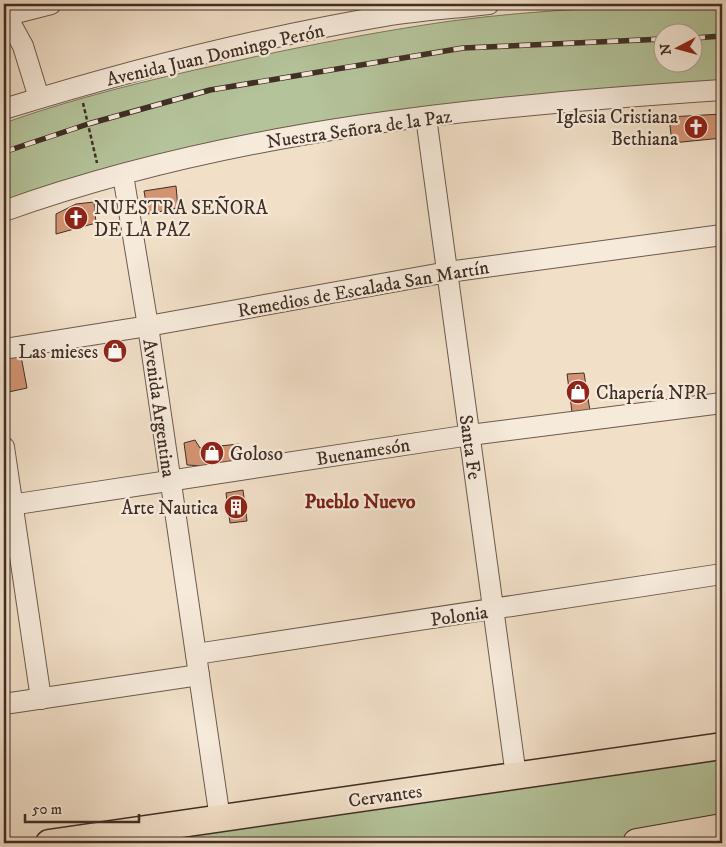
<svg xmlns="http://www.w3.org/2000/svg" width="726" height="847" viewBox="0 0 726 847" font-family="'IM FELL DW Pica',serif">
<rect width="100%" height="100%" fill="#f1dfc8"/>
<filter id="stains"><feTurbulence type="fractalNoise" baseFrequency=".004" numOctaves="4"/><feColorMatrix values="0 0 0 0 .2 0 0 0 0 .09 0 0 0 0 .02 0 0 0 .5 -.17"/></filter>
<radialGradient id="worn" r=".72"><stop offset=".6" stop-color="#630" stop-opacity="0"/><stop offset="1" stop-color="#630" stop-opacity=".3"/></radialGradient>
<g fill="#b4c39a" stroke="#7a7860" fill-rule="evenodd">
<path d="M722 5V82L489 100 4 202V123C75 98 148 80 222 64 298 47 374 32 451 21 541 9 632 6 722 5ZM664 32H694V62H664Z"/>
<path d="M722 746V843H49Z"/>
</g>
<g fill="#d39473" stroke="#3f2e26">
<path d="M722 114V138L672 143 669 117Z"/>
<path d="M176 186 178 208 148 214 144 191Z"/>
<path d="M94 202 96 223 56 234V214L76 204Z"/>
<path d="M108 341H116L120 346 122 356 110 357Z"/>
<path d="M21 356 27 388 4 393V359Z"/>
<path d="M584 373 590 411 572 412 567 374Z"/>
<path d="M195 440 200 448 239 444 241 459 204 466 187 465 184 443Z"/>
<path d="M243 490 247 521 230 523 226 493Z"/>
</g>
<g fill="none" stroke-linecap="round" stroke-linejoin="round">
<g stroke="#6c5a4e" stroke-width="22">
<g id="minor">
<path d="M6 15 23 46 39 98"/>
<path d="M4 16 51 4"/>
<path d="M4 109C130 70 260 37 391 15 423 10 456 8 489 4"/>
<path d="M426 117 516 776"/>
<path d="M123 175 148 326 220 819"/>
<path d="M4 211C233 129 481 106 722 90"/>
<path d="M4 349 148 326 448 272 722 235"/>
<path d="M4 447 41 699"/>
<path d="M4 506 470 435 722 403"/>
<path d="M196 654 722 574"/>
<path d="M4 704 199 675"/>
</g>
</g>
<g stroke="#3f2e26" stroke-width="29">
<path id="major" d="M49 843 722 746"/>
</g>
<g stroke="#3f2e26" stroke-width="30">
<path id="highway" d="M637 843 722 828"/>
</g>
<path stroke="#3f2e26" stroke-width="2.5" stroke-dasharray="4 2.5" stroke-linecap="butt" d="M83 103 97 163"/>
<use href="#minor" stroke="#f6eadb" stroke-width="20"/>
<use href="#major" stroke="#f1dfc8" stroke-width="26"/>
<use href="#highway" stroke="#f1dfc8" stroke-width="28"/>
<g stroke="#3f2e26" stroke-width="5.5">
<g id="rail">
<path d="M694 38 722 36"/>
<path d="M4 152 88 124 210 90 463 48 664 39"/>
</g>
</g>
<use href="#rail" stroke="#f6eadb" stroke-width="4" stroke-dasharray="11" stroke-linecap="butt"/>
</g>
<defs>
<g id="church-disc" transform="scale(1.25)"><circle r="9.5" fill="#8f2418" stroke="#f6eadb"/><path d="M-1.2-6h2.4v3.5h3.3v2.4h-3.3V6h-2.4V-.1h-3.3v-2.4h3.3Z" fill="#fff"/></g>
<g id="shop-disc" transform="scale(1.25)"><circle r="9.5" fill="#8f2418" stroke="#f6eadb"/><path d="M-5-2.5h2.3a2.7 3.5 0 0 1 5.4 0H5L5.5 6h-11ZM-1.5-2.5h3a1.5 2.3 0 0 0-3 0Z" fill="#fff"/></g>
<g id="building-disc" transform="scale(1.25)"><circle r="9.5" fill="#8f2418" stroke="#f6eadb"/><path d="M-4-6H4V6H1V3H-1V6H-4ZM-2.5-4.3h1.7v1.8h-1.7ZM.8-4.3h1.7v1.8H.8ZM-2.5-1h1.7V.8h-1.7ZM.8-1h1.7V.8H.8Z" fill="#fff"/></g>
</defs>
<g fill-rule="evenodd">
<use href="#church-disc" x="696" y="127"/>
<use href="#church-disc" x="76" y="218"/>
<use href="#shop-disc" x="115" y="351"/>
<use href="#shop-disc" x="578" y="392"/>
<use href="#shop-disc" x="212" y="453"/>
<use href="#building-disc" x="236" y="507"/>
</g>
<g text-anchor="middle" stroke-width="4.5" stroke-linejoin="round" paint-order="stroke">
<g font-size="19" fill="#3f2e26" stroke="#f6eadb">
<text transform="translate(215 54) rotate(-13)" y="7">Avenida Juan Domingo Perón</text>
<text transform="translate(359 128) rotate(-8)" y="7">Nuestra Señora de la Paz</text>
<text transform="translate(363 288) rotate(-10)" y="7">Remedios de Escalada San Martín</text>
<text transform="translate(160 408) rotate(82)" y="7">Avenida Argentina</text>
<text transform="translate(471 447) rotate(82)" y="7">Santa Fe</text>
<text transform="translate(363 451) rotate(-9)" y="7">Buenamesón</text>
<text transform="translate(459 615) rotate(-8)" y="7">Polonia</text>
<text transform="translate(385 795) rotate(-8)" y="7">Cervantes</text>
</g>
<g font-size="19" fill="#3f2e26" stroke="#f6eadb" text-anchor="end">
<text x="678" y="123">Iglesia Cristiana<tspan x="678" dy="22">Bethiana</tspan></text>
<text x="94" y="214" text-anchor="start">NUESTRA SEÑORA<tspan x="94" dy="22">DE LA PAZ</tspan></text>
<text x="98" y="358">Las mieses</text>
<text x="596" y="399" text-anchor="start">Chapería NPR</text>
<text x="230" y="460" text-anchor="start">Goloso</text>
<text x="218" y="514">Arte Nautica</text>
</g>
<g font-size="20" font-weight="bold" fill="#7a1f14" stroke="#f6eadb">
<text x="360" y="508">Pueblo Nuevo</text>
</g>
</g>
<rect width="726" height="847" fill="none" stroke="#f1dfc8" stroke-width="20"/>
<rect x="5" y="5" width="716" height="837" fill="none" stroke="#3f2e26" stroke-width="2.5"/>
<rect x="10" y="10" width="706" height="827" fill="none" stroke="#3f2e26"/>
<g transform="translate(678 48) rotate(264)"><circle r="24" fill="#f6eadb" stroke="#ad9f93"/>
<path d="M0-4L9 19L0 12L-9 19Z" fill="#8f2418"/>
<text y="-8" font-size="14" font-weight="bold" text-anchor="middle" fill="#3f2e26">N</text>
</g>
<path d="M25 814v8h114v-8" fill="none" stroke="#3f2e26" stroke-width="2.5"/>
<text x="32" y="814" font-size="15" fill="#3f2e26" stroke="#f6eadb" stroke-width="4" paint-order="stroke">50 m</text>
<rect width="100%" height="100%" filter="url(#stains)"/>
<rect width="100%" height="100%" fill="url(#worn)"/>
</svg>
